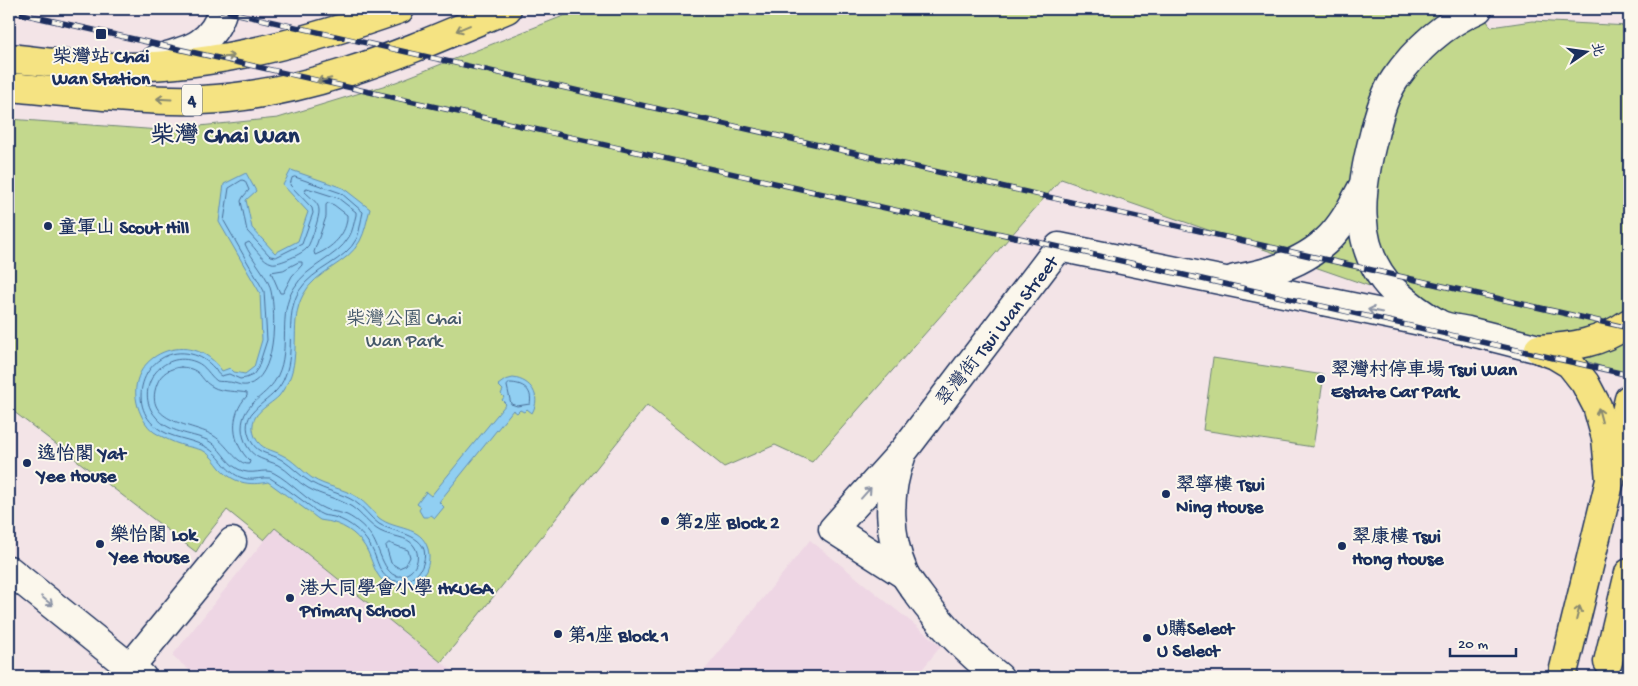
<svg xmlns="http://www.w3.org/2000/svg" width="1638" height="686" viewBox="0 0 1638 686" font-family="'Gochi Hand','LXGW WenKai TC',sans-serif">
<rect width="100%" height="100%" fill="#f3e4e7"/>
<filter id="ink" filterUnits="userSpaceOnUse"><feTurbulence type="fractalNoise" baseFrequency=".02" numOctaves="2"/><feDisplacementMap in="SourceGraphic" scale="10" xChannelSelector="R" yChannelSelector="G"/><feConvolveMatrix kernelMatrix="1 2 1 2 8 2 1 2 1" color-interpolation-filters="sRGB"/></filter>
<g filter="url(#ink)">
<g fill="#eed6e4">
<path d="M274 528 460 677H198L172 656Z"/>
<path d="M810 540 941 646 916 677H699Z"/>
</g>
<g fill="#c3d88d" stroke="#6f8476">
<path d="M581 9H1479L1491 27 1532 21 1629 26V376L1061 179 812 462 775 445 724 467 647 405 441 662 275 528 264 540 227 510 204 539 196 552 9 408V119L160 130 278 118 396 82Z"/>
<path d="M1213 358 1324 375 1313 447 1203 430Z"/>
</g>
<g fill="#91cff2" stroke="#628fb7">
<path d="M291 170 343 188 370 209C367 219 365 232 360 241 347 265 316 270 303 295 289 321 301 353 289 380 286 385 283 391 279 396 267 408 246 414 255 437 261 450 271 449 282 455 293 460 302 471 312 478 326 487 343 488 357 497 366 503 372 511 379 518 396 531 421 525 428 549 430 557 429 563 426 571 421 580 412 585 402 586 378 588 375 568 368 552 361 537 347 526 331 522 328 521 324 521 320 520 315 517 310 512 305 509 293 500 280 491 268 482 249 486 233 483 220 468 215 462 211 455 204 451 197 448 189 447 182 445 172 442 162 437 154 432 146 426 141 416 138 407 122 354 193 326 222 371L230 368 234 372 245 374 254 367 262 340 260 293 219 222 224 184 246 173 256 191 246 200 252 228 275 253 298 241 308 212 283 185Z"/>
<path d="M513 378C531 380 542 396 532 413L527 409 524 412 520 410 517 413 513 410 439 502 444 507 435 518 431 515 428 517H423L419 510 421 507 417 504 426 492 431 496 506 404 502 400 504 397 501 394 503 390 498 385 505 380Z"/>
</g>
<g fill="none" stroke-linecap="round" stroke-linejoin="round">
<g stroke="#4a6f99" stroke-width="1">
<path d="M295 177 341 193 363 212C361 220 360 230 357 238 345 262 313 268 299 291 284 317 296 349 285 376 283 382 279 388 275 392 261 407 238 414 251 441 258 455 271 453 282 460 293 467 301 477 312 483 326 491 341 493 354 501 364 507 370 518 379 524 396 534 433 534 423 564 420 574 411 581 400 581 381 582 379 564 373 551 365 534 351 522 334 517 330 516 326 516 323 515 317 513 312 507 307 504 295 495 283 486 270 478 262 477 255 480 247 479 225 475 223 456 206 447 190 438 171 439 156 427 123 400 149 344 191 354 200 356 208 361 214 368 217 371 217 374 221 376L229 374 240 379 246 378 253 375 258 368 267 340 264 291 224 221 229 188 242 180 245 181 249 190 243 197 241 201 247 231 270 256 276 257 302 244 313 213 312 208 290 185 292 178Z"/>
<path d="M307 188 338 198 356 212V215C354 222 353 231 349 237 336 259 307 265 294 288 277 315 291 348 278 375 269 397 242 401 242 428 242 434 244 440 247 446 255 460 265 459 278 465 289 471 297 482 308 488 322 496 338 498 352 507 362 514 369 525 380 531 391 537 408 536 414 546 420 554 418 566 410 572 386 589 381 550 372 537 366 528 357 520 347 515 340 512 332 512 325 509 308 502 291 482 274 473 264 467 252 477 238 469 225 462 221 447 207 440 190 433 169 433 156 417 132 390 162 348 196 362 206 366 209 375 217 381 221 382 224 381 228 382 235 382 239 386 247 385 277 378 276 314 271 291 268 275 251 259 245 244L249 242C255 248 263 261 272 263 278 265 304 253 307 248 311 242 320 216 319 210 319 203 310 197 305 192Z"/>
<path d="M329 203 334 205 347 215C348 234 331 249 315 255L314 252 326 217V205Z"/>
<path d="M299 262H302V265L292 276 283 293H280L271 272 283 270Z"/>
<path d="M181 367C204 369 198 379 213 387 221 392 238 391 247 393V396C229 415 231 443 250 461L249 464C237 465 226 443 214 436 194 423 142 424 157 384 161 373 170 368 181 367Z"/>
<path d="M510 383C523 383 533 390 530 404L517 406 511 404 507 386Z"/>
<path d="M389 543 408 550 410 557 406 565 399 568 391 563 386 546Z"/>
</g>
<g stroke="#1b2f5e" stroke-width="31">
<g id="minor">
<path d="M1478 9C1445 23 1416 49 1395 79 1384 95 1378 117 1374 135 1360 187 1351 248 1393 290 1406 302 1423 315 1439 324 1447 328 1459 329 1468 331 1492 337 1515 343 1539 349"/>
<path d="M156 59C189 50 213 45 223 9"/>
<path d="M1235 279C1266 274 1301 264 1325 242 1341 228 1352 207 1362 188"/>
<path d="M901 457C887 494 888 536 904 573 908 581 914 588 919 595 942 627 969 653 999 677"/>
<path d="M9 570 142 677"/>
<path d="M905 575 833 529 905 449 1059 247 1440 325"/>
<path d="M122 677 232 542"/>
</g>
</g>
<g stroke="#1b2f5e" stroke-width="31">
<path id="major" d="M1539 349 1555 355 1570 364 1585 383 1597 406 1606 438 1610 480 1562 677"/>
</g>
<g stroke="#1b2f5e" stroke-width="31">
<g id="highway">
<path d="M9 58C48 62 87 68 126 67 220 66 312 40 400 9"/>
<path d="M9 87C72 92 137 102 201 100 312 95 407 51 507 9"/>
<path d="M1539 349C1572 347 1601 343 1629 323"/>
<path d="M1610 480 1629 399"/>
<path d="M1608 662 1629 573"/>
</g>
</g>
<use href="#minor" stroke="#fbf7ec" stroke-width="28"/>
<use href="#major" stroke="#f5e382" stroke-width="28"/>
<use href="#highway" stroke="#f5e382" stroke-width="28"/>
<g stroke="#1b2f5e" stroke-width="5.5">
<g id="rail">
<path d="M216 9 1629 328"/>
<path d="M9 11 1629 375"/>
</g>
</g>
<use href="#rail" stroke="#fbf7ec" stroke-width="4" stroke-dasharray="11" stroke-linecap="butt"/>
</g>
<defs><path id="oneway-shaft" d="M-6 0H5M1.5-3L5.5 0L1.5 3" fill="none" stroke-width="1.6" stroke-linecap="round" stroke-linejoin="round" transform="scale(1.25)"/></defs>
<g stroke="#888970">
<use href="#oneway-shaft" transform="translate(463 28) rotate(157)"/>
<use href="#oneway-shaft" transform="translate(227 57) rotate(-10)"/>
<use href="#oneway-shaft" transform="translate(324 80) rotate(166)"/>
<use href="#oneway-shaft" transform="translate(164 99) rotate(-177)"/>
<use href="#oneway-shaft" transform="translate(1600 415) rotate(-105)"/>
<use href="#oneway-shaft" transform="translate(1578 613) rotate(-76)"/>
</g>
<g stroke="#8b93a5">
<use href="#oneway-shaft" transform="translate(1375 311) rotate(-169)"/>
<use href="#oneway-shaft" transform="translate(866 493) rotate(-48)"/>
<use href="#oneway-shaft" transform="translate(47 601) rotate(39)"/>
</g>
</g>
<g fill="#1b2f5e" stroke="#fbf7ec" stroke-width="2">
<rect x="95" y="28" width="12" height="12" rx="2.5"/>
<circle cx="48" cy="226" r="5"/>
<circle cx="1321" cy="379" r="5"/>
<circle cx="27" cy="463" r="5"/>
<circle cx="1166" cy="494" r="5"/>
<circle cx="665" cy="521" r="5"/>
<circle cx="100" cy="544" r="5"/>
<circle cx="1342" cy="546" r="5"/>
<circle cx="290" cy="598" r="5"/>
<circle cx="558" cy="634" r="5"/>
<circle cx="1147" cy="638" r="5"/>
</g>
<g text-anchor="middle" stroke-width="4" stroke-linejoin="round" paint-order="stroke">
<rect fill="#fbf7ec" stroke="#5e6b89" stroke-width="1" x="182" y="84.5" width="20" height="31" rx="4"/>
<g font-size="18" font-weight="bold" fill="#1b2f5e">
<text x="192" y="106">4</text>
</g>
<g font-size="19" font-weight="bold" fill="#1b2f5e" stroke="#fbf7ec" text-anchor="start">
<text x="101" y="62" text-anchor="middle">柴灣站 Chai<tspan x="101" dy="22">Wan Station</tspan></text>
<text x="58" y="233">童軍山 Scout Hill</text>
<text x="1331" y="375">翠灣村停車場 Tsui Wan<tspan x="1331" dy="22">Estate Car Park</tspan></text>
<text x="37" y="459">逸怡閣 Yat<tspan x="37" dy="22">Yee House</tspan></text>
<text x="1176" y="490">翠寧樓 Tsui<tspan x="1176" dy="22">Ning House</tspan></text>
<text x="675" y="528">第2座 Block 2</text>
<text x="110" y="540">樂怡閣 Lok<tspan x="110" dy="22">Yee House</tspan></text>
<text x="1352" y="542">翠康樓 Tsui<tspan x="1352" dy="22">Hong House</tspan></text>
<text x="300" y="594">港大同學會小學 HKUGA<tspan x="300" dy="22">Primary School</tspan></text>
<text x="1157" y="634">U購Select<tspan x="1157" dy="22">U Select</tspan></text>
<text x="568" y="641">第1座 Block 1</text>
</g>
<g font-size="19" fill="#45596a" stroke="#fbf7ec">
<text x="404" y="324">柴灣公園 Chai<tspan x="404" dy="22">Wan Park</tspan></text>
</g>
<g font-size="19" fill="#1b2f5e" stroke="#fbf7ec">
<text transform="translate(996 330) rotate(-52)" y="7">翠灣街 Tsui Wan Street</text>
</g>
<g font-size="24" font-weight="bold" fill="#1b2f5e" stroke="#fbf7ec">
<text x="225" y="142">柴灣 Chai Wan</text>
</g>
</g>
<rect width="1638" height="686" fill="none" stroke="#fbf7ec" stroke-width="30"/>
<rect x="15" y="15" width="1608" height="656" fill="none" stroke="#1b2f5e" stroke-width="2" filter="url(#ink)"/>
<g transform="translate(1586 52) rotate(77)" stroke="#fbf7ec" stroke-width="4" paint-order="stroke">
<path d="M0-4L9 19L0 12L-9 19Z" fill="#1b2f5e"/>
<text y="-8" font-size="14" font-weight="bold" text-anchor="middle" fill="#1b2f5e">北</text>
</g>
<path d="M1450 648v8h66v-8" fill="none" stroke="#1b2f5e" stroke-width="2.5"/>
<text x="1458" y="648" font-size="15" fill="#1b2f5e" stroke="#fbf7ec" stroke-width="4" paint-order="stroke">20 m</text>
</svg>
